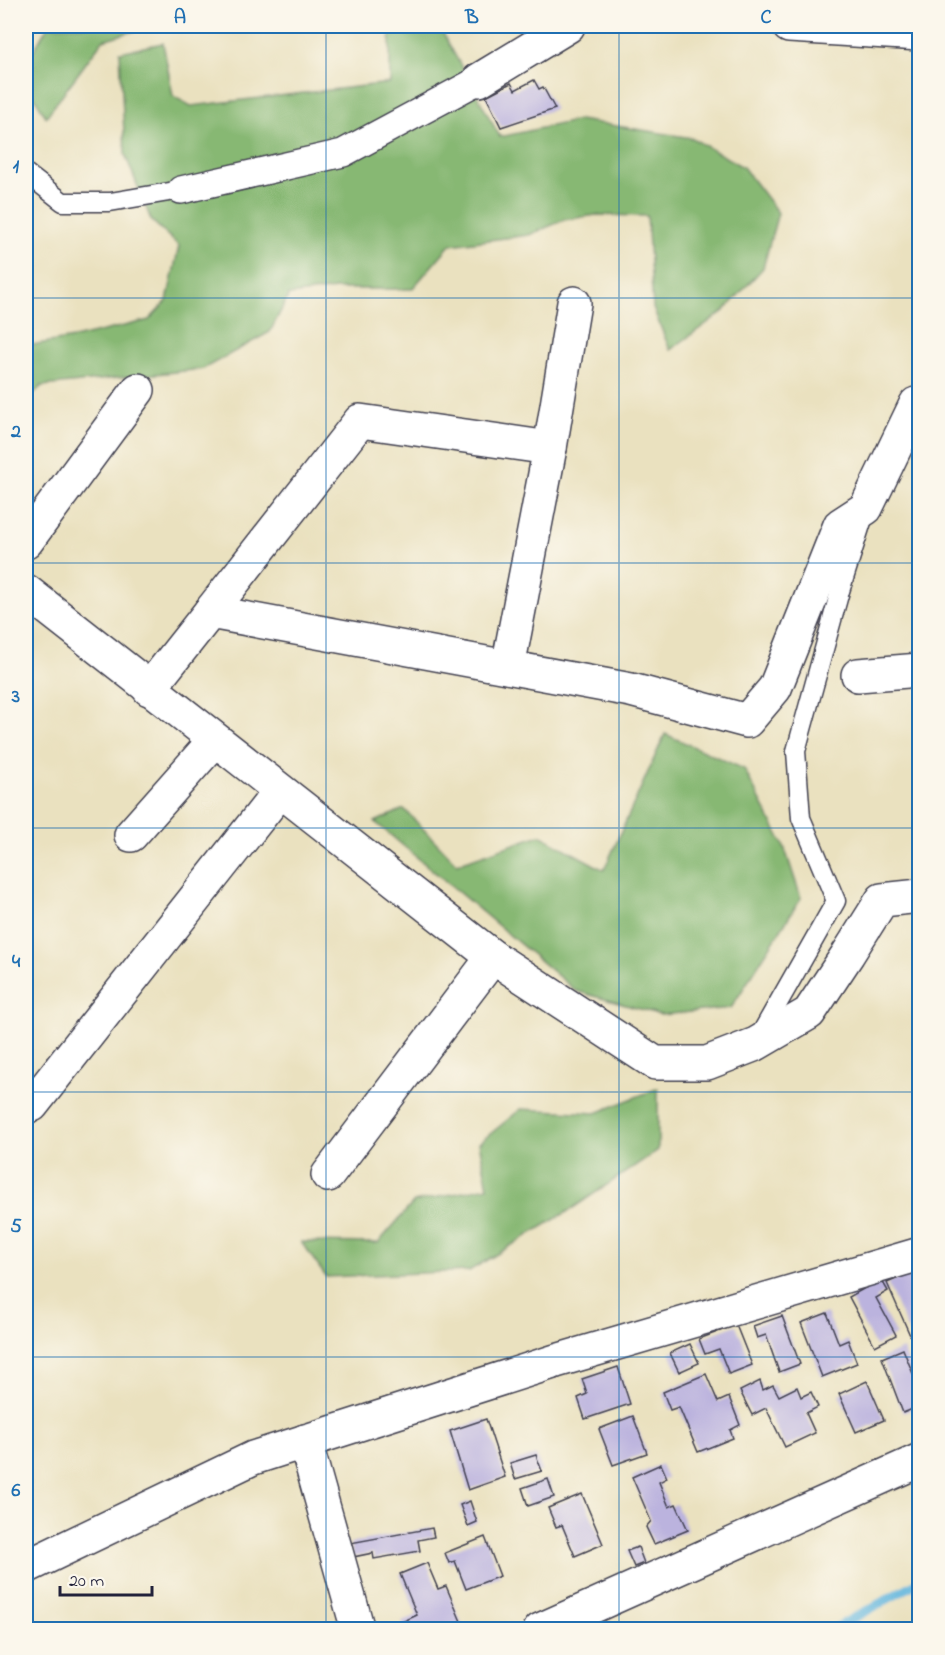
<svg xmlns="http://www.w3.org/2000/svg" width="945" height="1655" viewBox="0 0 945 1655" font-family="'Indie Flower',sans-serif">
<rect width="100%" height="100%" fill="#fbf7ec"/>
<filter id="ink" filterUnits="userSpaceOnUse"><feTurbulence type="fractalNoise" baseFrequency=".0167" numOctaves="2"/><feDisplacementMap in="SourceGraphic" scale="12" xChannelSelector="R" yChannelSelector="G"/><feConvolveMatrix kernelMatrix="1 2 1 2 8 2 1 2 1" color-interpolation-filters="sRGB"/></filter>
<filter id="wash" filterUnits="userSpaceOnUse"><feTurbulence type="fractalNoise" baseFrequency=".008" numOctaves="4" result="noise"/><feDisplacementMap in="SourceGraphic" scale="24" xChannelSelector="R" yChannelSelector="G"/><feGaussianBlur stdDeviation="1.35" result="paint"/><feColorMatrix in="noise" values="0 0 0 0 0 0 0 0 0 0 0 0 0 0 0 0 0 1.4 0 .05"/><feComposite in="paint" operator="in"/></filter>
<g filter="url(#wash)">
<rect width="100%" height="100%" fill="#eae1bf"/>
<g fill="#87b873" stroke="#546d57" stroke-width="1.5">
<path d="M48 26H151L103 40 46 117 26 83V63Z"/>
<path d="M397 26H439L500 137 579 120 692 138 743 167 778 213 763 268 724 311 670 350 653 308 647 216 596 215 564 220 529 235 450 245 412 289H336L289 295 270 332 203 369 42 386 26 400V346L74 338 149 320 167 301 179 246 151 220 125 154 120 52 163 43 173 96 191 106 390 83V35Z"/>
<path d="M665 734 744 769 784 846 801 898 731 1008 661 1015 576 991 375 822 404 809 457 864 540 835 604 870Z"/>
<path d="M658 1088V1150L570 1210 469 1271 326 1277 301 1242 378 1243 414 1202 488 1187 479 1143 521 1109 596 1113Z"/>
</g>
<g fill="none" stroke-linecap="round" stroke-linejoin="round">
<path stroke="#61b5dd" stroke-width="9" d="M832 1630 920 1581"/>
</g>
<g id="blocks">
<g fill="#bbb3de">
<path d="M534 80 539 89 543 87 555 109 501 127 486 96 511 83 515 90Z"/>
<path d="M917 1270 920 1276V1358L887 1283Z"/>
<path d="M881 1279 888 1291 876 1298 896 1335 875 1346 849 1297Z"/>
<path d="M827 1313 839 1344 848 1340 857 1363 822 1377 801 1323Z"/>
<path d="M782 1316 800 1364 779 1372 766 1335 757 1338 753 1326Z"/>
<path d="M736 1325 752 1365 729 1374 719 1349 705 1354 699 1339Z"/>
<path d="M690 1344 699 1363 679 1372 670 1353Z"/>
<path d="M903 1349 920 1391V1406L903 1413 882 1358Z"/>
<path d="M618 1367 630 1404 585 1419 578 1398 587 1394 582 1379Z"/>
<path d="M706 1374 718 1402 729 1397 740 1425 730 1430 733 1438 698 1452 679 1407 670 1410 663 1392Z"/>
<path d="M760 1381 763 1390 773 1385 779 1396 797 1387 801 1397 811 1392 818 1407 806 1413 815 1433 785 1447 766 1408 752 1415 740 1391Z"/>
<path d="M867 1381 884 1420 856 1432 839 1394Z"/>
<path d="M633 1416 647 1453 613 1465 599 1429Z"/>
<path d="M486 1419 505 1477 468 1490 450 1431Z"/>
<path d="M536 1455 542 1471 515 1479 510 1463Z"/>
<path d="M661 1464 667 1478 659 1482 669 1507 676 1504 688 1530 654 1544 646 1527 651 1521 632 1477Z"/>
<path d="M548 1479 554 1497 528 1506 522 1488Z"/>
<path d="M582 1494 603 1544 575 1556 562 1525 556 1527 548 1508Z"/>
<path d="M470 1501 477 1522 468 1526 460 1505Z"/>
<path d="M432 1528 434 1537 418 1540 420 1551 374 1559 373 1553 353 1557 350 1543Z"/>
<path d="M485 1537 500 1576 466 1589 455 1561 449 1563 445 1553Z"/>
<path d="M638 1547 644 1563 634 1567 627 1551Z"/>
<path d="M427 1563 438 1589 446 1586 463 1626 453 1630H405L402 1622 417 1615 400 1574Z"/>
</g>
</g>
</g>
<g filter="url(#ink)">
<use href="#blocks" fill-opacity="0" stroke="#403f4f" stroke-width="1.5"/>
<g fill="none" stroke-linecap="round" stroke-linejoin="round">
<g stroke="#403f4f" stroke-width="21">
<g id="service">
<path d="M26 173 63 202H110L181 190"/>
<path d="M760 1035 836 901 801 818 796 751 840 591 866 509"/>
</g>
</g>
<g stroke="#403f4f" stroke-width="30">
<path id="pedestrian" d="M181 190 343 153 479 80"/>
</g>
<g stroke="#403f4f" stroke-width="36">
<g id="minor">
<path d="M789 26 920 34"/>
<path d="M479 80 568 26"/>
<path d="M26 542 138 390"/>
<path d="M26 591 493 957 655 1063H707L756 1044 809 1013 848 954 882 900 920 896"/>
<path d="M210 612 360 421 550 448"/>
<path d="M508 667 550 448 574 303"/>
<path d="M858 675 920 670"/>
<path d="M149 689 210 612 631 690 747 721 775 688 840 525 866 508 916 404H920"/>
<path d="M131 835 215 740"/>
<path d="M32 1105 280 791"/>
<path d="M328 1175 493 957"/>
<path d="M305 1441 358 1630"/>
<path d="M26 1567 253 1458 556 1361 920 1254"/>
</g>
</g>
<g stroke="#403f4f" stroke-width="36">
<path id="tertiary" d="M540 1630 920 1460"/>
</g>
<use href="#service" stroke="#fff" stroke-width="18"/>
<use href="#pedestrian" stroke="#fff" stroke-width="27"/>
<use href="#minor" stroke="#fff" stroke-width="33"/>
<use href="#tertiary" stroke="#fff" stroke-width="33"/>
</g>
</g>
<path fill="none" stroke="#1f6fb2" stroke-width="1.5" stroke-opacity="0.55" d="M326 26V1630M619 26V1630M26 298H920M26 563H920M26 828H920M26 1092H920M26 1357H920"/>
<rect width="945" height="1655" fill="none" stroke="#fbf7ec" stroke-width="66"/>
<path d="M60 1586v9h92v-9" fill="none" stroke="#22223b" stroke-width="3"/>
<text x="69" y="1586" font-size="18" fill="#22223b" stroke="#fbf7ec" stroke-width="4.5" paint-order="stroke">20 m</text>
<rect x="33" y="33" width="879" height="1589" fill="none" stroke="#1f6fb2" stroke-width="2"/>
<g font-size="20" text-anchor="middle" font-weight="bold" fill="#1f6fb2">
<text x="180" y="23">A</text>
<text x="472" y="23">B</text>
<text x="766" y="23">C</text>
<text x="16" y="172">1</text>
<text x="16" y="437">2</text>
<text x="16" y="702">3</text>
<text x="16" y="967">4</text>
<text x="16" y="1232">5</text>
<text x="16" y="1496">6</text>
</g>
</svg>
